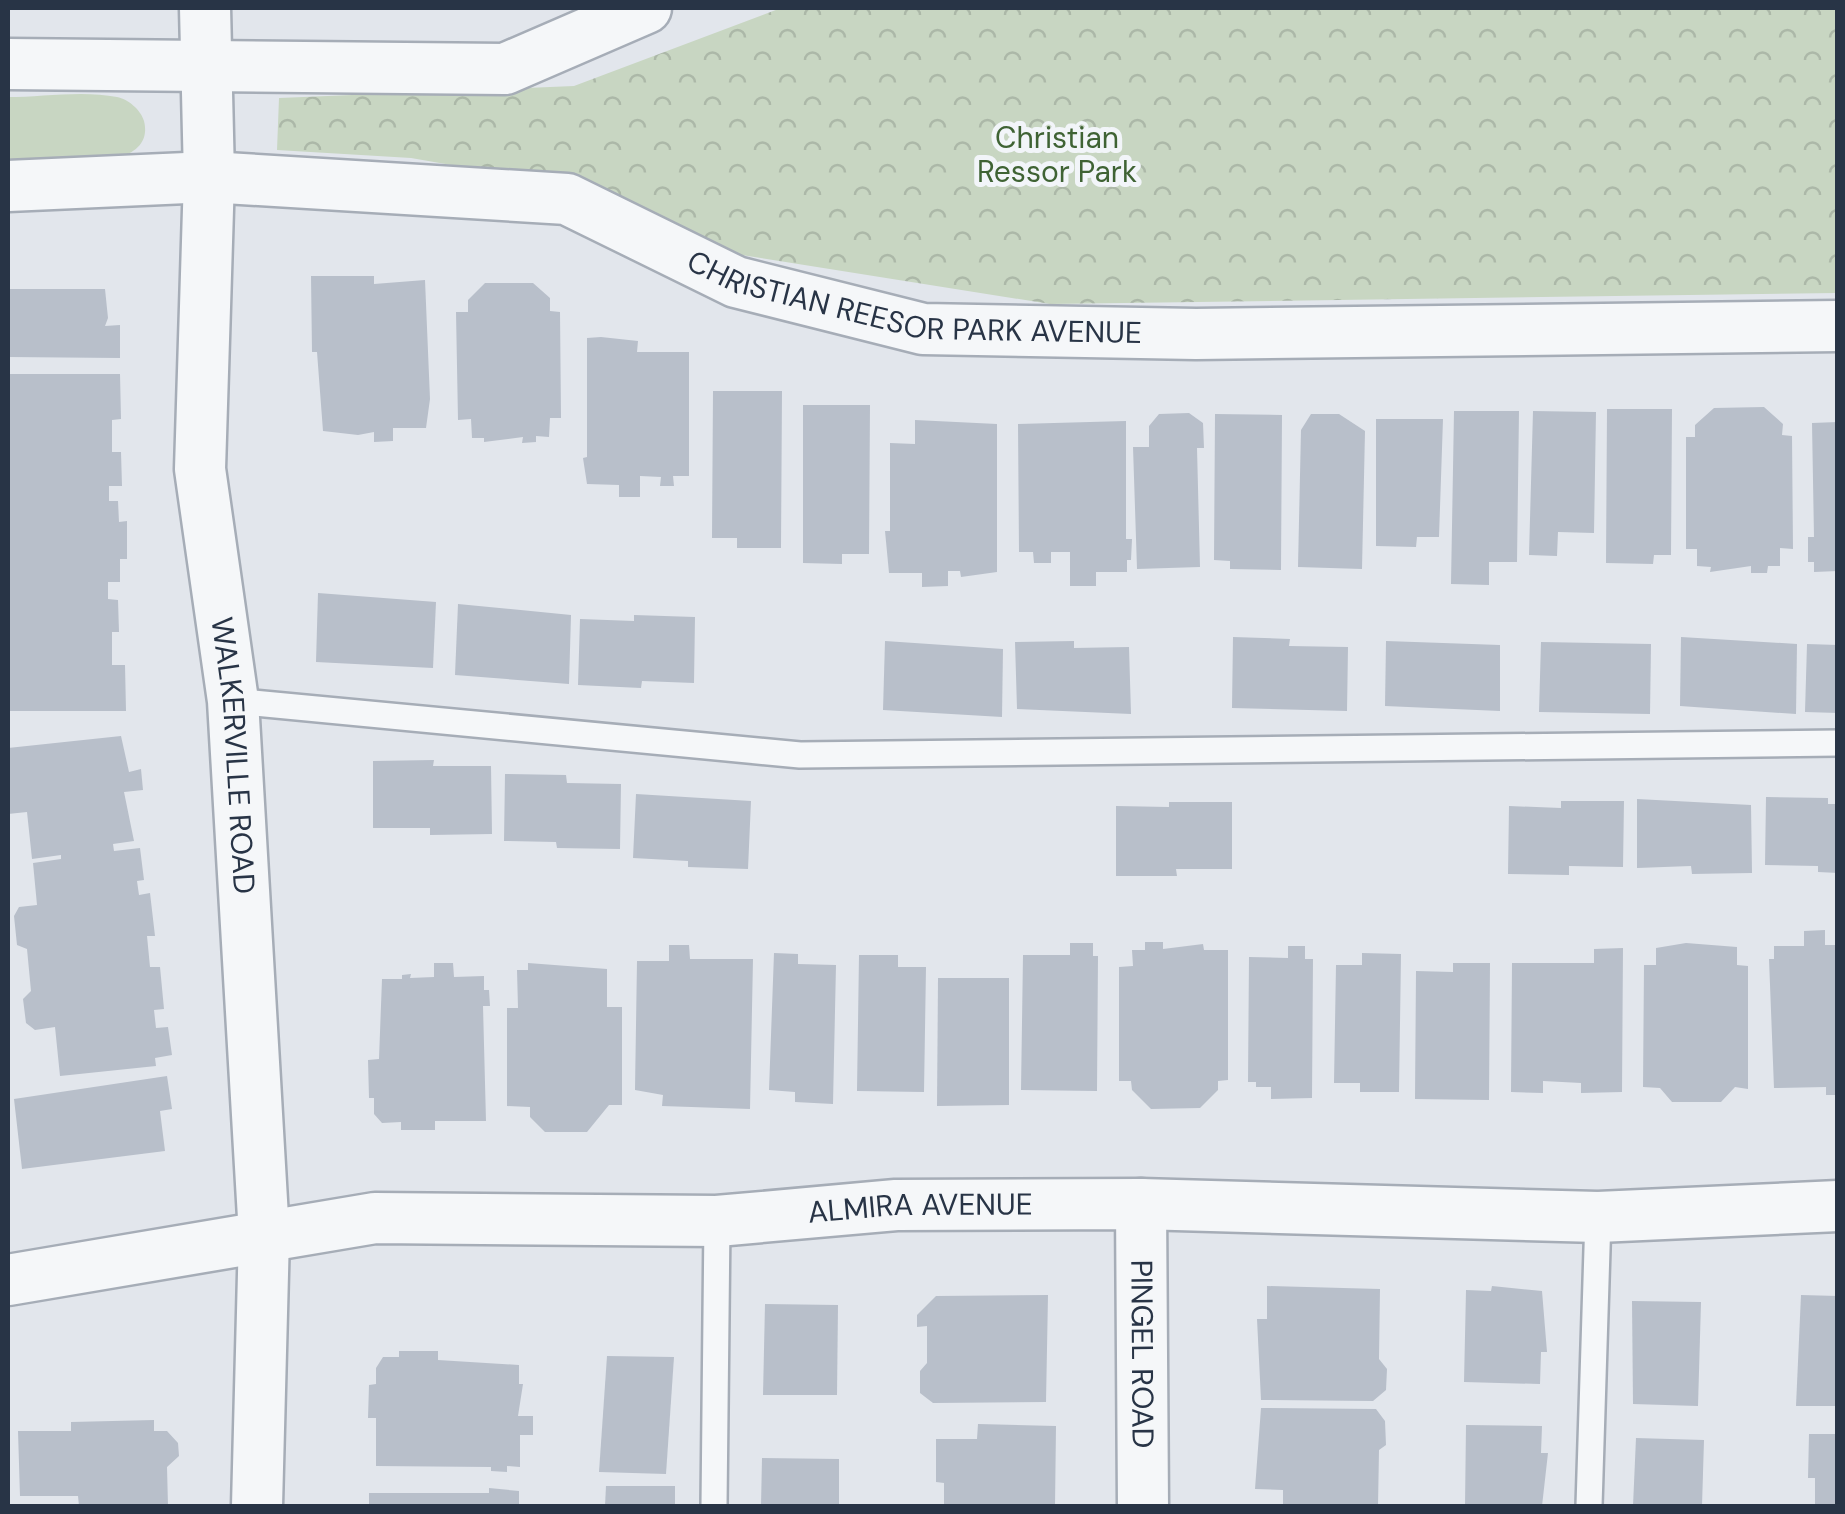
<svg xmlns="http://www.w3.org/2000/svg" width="1845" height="1514" viewBox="0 0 1845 1514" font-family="'DM Sans',sans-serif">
<defs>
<pattern id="forest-crowns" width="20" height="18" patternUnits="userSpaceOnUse" patternTransform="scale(2.5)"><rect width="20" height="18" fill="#c8d6c2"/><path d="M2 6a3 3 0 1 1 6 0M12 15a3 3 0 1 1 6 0" fill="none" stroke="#acb8a8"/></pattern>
</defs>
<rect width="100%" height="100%" fill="#e2e6ec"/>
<path fill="#c8d6c2" d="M8 97C41 97 83 90 117 97 128 99 141 110 144 121 158 177 39 162 8 162Z"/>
<path fill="url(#forest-crowns)" d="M781 8H1837V293L1050 304 685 246 561 184 411 158 277 150 279 98 574 86Z"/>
<g fill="#b8bfca">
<path d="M311 276H374V284L425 280 430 399 426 428H393V441L374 442V432L358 435 323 431 317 352H312Z"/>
<path d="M485 283H533L550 298V311L560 312 561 418H550L549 437 536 436V442L522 443 523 437 484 442V438H472L471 419 458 420 456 312H468V300Z"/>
<path d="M8 289H105L108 318 105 326 120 325V358L8 357Z"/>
<path d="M601 337 638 341 637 352H689V476H673L674 486H660L661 477 640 476V497H619V485L587 484 583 458 587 457V338Z"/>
<path d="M8 374H120L121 419 112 420V452H121L122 486H109V501H118L119 522 127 521V559H120V582H108V599L118 600 119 632H112V665H125L126 711H8Z"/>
<path d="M713 391H782L781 548H737V538H712Z"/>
<path d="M803 405H870L869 554H842V564L803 563Z"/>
<path d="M1764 407 1783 424 1782 435 1792 436 1793 549 1780 548V566H1768L1767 573H1751V566L1710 572 1711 567 1697 566V549H1686V437H1695V425L1714 408Z"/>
<path d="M1607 409H1672L1671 555H1654L1653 564 1606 563Z"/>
<path d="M1454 411H1519L1517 562H1489V585L1451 584Z"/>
<path d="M1533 411 1596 412 1594 533 1558 532 1557 556 1529 555Z"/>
<path d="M1189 413 1203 423 1204 448H1197L1200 567 1137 569 1133 447H1149V426L1159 414Z"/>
<path d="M1215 414 1282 415 1281 570 1230 569V561L1214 560Z"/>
<path d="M1311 414H1339L1365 431 1362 569 1298 567 1301 430Z"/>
<path d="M1376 419H1443L1439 537H1417L1416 547 1376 546Z"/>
<path d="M915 420 997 424V572L961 577 960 571H948V586L922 587V573H889L885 531H890V443L915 444Z"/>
<path d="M1126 421V539H1132L1131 560H1127V572H1096V586H1070V552H1051V563H1034L1033 552H1019L1018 424Z"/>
<path d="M1838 422V571L1814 572V562H1808V537H1814L1812 423Z"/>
<path d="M318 593 436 602 433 668 316 662Z"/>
<path d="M458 604 571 615 569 684 455 675Z"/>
<path d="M634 615 695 617 694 683 642 681 641 688 578 685 580 619 634 621Z"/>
<path d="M1233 637 1290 639 1289 646 1348 647 1347 711 1232 708Z"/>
<path d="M1681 637 1797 644 1796 714 1680 706Z"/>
<path d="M885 641 1003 649 1002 717 883 710Z"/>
<path d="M1074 641V648L1129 647 1131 714 1017 709 1015 642Z"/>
<path d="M1386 641 1500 645V711L1385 706Z"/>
<path d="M1541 642 1651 644 1650 714 1539 712Z"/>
<path d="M1807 644 1838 645V713L1805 712Z"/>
<path d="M121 736 129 772 141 769 143 790 124 792 134 841 113 844 114 851 140 848 144 880 137 881 139 895 150 893 155 936H147L150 967H160L164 1009 154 1010 156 1028 168 1027 172 1055 155 1058 156 1066 60 1076 55 1027 35 1030 26 1023 23 999 31 991 27 949 17 945 14 916 19 907 37 905 33 863 61 859V855L32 859 27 812 8 814V748Z"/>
<path d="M434 760 433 766H491L492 834 430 835V828H373V761Z"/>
<path d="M505 774 566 775 567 783 621 784 620 849 557 848 556 842 504 841Z"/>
<path d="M636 794 751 801 748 869 688 867V861L633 858Z"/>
<path d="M1766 797 1828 798V804H1838V873L1818 872V866L1765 865Z"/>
<path d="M1637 799 1751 805 1752 873 1692 874 1691 866 1637 868Z"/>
<path d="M1561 801H1624L1623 867 1569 866V875L1508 874 1509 806 1561 808Z"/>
<path d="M1169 802H1232V869H1176L1177 876H1116V806L1169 807Z"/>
<path d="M1825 930V945H1838V1095H1826V1087L1774 1088 1769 959H1774V946H1804V931Z"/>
<path d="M1145 942H1163V949L1203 944 1204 950H1228V1080L1218 1081V1090L1200 1108 1151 1109 1132 1090 1131 1081H1119V967L1133 966 1132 950H1145Z"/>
<path d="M1070 943H1093V956H1098L1097 1091 1021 1090 1023 955H1070Z"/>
<path d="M1686 943 1737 947V965L1748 966V1089L1735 1087 1721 1102H1672L1660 1088 1643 1087 1644 965H1656V948Z"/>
<path d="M669 945H689L690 959H753L750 1109 662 1106 663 1095 635 1090 637 961H669Z"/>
<path d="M1288 946H1305V959H1313L1312 1098 1271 1099V1087H1256V1082H1248L1249 957 1288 958Z"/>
<path d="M1623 948 1622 1092 1581 1093V1083L1543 1081V1093L1511 1092 1512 963H1594V949Z"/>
<path d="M774 953 798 954V964L836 965 833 1104 795 1102V1092L769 1090Z"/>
<path d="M1362 953 1401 954 1399 1092H1360V1083H1334L1336 965H1362Z"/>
<path d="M859 955H898V967H926L924 1092 857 1091Z"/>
<path d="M434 963H453L454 977 484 976V990H489L490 1006H483L486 1121H435V1130H401V1122L382 1123 374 1114V1098H369L368 1060 379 1059 382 979H402V975L411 974 410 978 434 977Z"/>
<path d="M528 963 607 969V1007H622V1105H609L587 1132H545L530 1117V1107L507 1106V1008H518L517 970H528Z"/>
<path d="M1453 963H1490L1489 1100 1415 1099 1416 971 1453 972Z"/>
<path d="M938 978H1009V1105L937 1106Z"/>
<path d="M167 1076 172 1109 160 1111 165 1151 22 1169 14 1099Z"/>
<path d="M1267 1286 1380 1289 1379 1359 1387 1369 1386 1390 1373 1401 1261 1400 1257 1319H1267Z"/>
<path d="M1492 1286 1542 1291 1547 1352H1541L1540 1384 1464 1382 1466 1290 1491 1291Z"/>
<path d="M1048 1295 1046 1402 933 1403 920 1393V1371L927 1363V1326L917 1327V1315L936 1296Z"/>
<path d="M1801 1295 1838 1296V1406H1796Z"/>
<path d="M1632 1301 1701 1302 1698 1406 1633 1404Z"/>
<path d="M765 1304 838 1305 837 1395H763Z"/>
<path d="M399 1351H438V1360L519 1365V1384H523L518 1416H533V1435H520V1467L507 1466V1472L491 1471V1467L376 1466V1418H368L369 1385 376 1384V1368L383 1357H399Z"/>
<path d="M607 1356 674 1357 666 1474 599 1472Z"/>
<path d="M1261 1408 1376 1409 1385 1421 1386 1445 1379 1450 1378 1506H1283V1490L1255 1489Z"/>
<path d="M154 1420V1431H167L178 1443 179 1456 167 1467 168 1506H79L78 1496H20L18 1431H71V1422Z"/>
<path d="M978 1424 1056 1426 1055 1506H944V1483L936 1482V1439H977Z"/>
<path d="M1466 1425 1542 1426 1541 1453H1548L1542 1506H1465Z"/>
<path d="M1809 1434H1838V1506L1815 1505V1478H1808Z"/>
<path d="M1636 1438 1704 1440 1702 1506H1633Z"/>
<path d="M762 1458 839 1459V1506H761Z"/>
<path d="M606 1486H675V1506H605Z"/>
<path d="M489 1488 519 1491V1506H369V1493H489Z"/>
</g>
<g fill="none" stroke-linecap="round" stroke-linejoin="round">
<g stroke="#a6adb7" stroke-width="30">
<g id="lane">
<path d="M233 701 800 755 1838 743"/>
<path d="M714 1506 717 1221"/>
<path d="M1589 1506 1598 1217"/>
</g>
</g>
<g stroke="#a6adb7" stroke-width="55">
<g id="street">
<path id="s1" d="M205 8 209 177 200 469 233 701 264 1235 257 1506"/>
<path d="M8 64 505 69 646 8"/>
<path id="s2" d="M8 186 209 177 567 199 736 282 923 329 1196 334 1838 326"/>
<path id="s3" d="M1141 1204 1143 1506"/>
<path id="s4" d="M8 1280 375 1218 717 1221 896 1205 1141 1204 1598 1217 1838 1206"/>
</g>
</g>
<use href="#lane" stroke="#f5f7f9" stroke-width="25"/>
<use href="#street" stroke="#f5f7f9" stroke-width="50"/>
</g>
<g text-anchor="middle" stroke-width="10" stroke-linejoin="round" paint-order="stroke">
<g font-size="30" fill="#3f6334" stroke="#f2f5f9">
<text x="1057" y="148">Christian<tspan x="1057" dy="34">Ressor Park</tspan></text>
</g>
<g font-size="30" fill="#283446" stroke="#f2f5f9">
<text dy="10" stroke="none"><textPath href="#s2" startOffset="928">CHRISTIAN REESOR PARK AVENUE</textPath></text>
<text dy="10" stroke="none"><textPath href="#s1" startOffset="750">WALKERVILLE ROAD</textPath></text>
<text dy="10" stroke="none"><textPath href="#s4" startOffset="918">ALMIRA AVENUE</textPath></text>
<text dy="10" stroke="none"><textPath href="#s3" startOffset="150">PINGEL ROAD</textPath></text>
</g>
</g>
<rect width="1845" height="1514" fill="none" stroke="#283446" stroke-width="20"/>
</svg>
